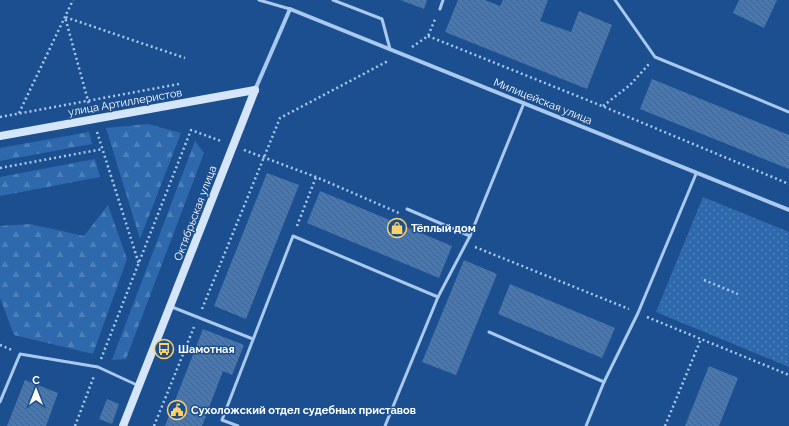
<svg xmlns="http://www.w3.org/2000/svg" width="789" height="426" viewBox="0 0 789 426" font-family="Raleway,sans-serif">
<defs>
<pattern id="grass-dots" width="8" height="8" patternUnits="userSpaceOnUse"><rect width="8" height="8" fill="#2e69ad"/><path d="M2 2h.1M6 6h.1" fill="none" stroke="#4d80b9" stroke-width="1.8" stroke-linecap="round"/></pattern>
<pattern id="forest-firs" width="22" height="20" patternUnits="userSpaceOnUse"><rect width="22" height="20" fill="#2e69ad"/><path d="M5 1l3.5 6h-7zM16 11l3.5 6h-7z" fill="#4d80b9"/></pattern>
<pattern id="building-back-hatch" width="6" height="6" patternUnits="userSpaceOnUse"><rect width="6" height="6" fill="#4478b7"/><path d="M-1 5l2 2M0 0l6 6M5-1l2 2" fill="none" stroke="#486282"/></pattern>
</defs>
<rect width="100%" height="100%" fill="#1b4f8f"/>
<path fill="url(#grass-dots)" d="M703 197 789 232V367L656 312Z"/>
<g fill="url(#forest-firs)">
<path d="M148 124 181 133 140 239 106 128Z"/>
<path d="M89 132 92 144 0 161V148Z"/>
<path d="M195 141 204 153 126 359 112 360Z"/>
<path d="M95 159 100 177 0 196V177Z"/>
<path d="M108 205 127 259 93 354 14 335 0 298V226L30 224 84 236Z"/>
</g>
<g fill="url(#building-back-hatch)">
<path d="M400 0H427L424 9Z"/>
<path d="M458 0H485L500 6 503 0H548L540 21 571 32 579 11 612 25 587 89 445 32Z"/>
<path d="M739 0H777L764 28 733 13Z"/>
<path d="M652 79 789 135V169L640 109Z"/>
<path d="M267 173 299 185 246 319 214 306Z"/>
<path d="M320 191 452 246 439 278 307 223Z"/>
<path d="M464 260 497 274 456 375 422 362Z"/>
<path d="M510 284 615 328 602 358 498 314Z"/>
<path d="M203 329 244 345 232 375 223 371 202 426H165Z"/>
<path d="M709 366 738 378 719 426H685Z"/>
<path d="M25 380 58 393 46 426H7Z"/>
<path d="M107 399 119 404 112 424 99 419Z"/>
</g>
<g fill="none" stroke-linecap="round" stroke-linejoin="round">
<g stroke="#a9c9ee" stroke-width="2.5" stroke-dasharray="2 3" stroke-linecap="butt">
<path d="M428 36 602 106 789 184"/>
<path d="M412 47 428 36 436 17"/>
<path d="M603 106 630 85 649 64"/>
<path d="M90 108 65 17 185 58"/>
<path d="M19 113 73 0"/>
<path d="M0 117 179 84"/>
<path d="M97 132 139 264"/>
<path d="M244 150 316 177 399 213"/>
<path d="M0 168 103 149"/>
<path d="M297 226 316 177"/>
<path d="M475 247 629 309"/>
<path d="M704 280 738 294"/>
<path d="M202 309 280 118 388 61"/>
<path d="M647 317 789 375"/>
<path d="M0 345 12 350"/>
<path d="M101 359 191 130 221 141"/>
<path d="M75 426 94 376"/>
<path d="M154 426 194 327"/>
<path d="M665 426 701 339"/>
</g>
<g stroke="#a9c9ee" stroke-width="3">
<path d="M259 0 290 9"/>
<path d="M333 0 382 19 390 49"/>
<path d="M615 0 655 57 789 112"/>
<path d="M440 9 443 0"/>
<path d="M407 209 470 236"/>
<path d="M172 307 253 339"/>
<path d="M489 332 604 382"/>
<path d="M0 402 20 354 98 367 139 386"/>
<path d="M238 426 222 420 293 236 438 297"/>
<path d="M385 426 438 297 470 236 524 103"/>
<path d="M586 426 604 382 638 313 696 174"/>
</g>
<path stroke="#a9c9ee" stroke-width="4" d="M255 90 290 9 789 210"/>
<g stroke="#d6e6fa" stroke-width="8">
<path d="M0 136 255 90"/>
<path d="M123 426 255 90"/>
</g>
</g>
<defs>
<g id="shop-ring" transform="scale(1)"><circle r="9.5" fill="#1b4f8f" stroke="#ffd166" stroke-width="1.5"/><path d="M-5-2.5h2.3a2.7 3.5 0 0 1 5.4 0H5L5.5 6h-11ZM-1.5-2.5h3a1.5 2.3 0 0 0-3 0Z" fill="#ffd166"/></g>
<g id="bus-ring" transform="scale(1)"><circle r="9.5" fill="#1b4f8f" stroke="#ffd166" stroke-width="1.5"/><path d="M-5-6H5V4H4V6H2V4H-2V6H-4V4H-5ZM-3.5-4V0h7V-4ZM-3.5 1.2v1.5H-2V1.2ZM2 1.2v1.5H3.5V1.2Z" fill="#ffd166"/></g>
<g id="civic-ring" transform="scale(1)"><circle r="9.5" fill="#1b4f8f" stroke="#ffd166" stroke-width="1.5"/><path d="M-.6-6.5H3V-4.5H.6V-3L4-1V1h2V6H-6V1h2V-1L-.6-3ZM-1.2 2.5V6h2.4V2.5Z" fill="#ffd166"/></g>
</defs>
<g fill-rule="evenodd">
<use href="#shop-ring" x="397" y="228"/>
<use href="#bus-ring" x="164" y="349"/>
<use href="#civic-ring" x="177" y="410"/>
</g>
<g text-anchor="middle" stroke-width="3" stroke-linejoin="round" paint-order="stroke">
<g font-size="11" fill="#fff" stroke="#1b4f8f">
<text transform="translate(543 101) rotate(22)" y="4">Милицейская улица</text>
<text transform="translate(125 102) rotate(-10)" y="4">улица Артиллеристов</text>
<text transform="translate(195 213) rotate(-69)" y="4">Октябрьская улица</text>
</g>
<g font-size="11" font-weight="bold" fill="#fff" stroke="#1b4f8f" text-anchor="start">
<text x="411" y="232">Тёплый дом</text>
<text x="178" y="353">Шамотная</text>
<text x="191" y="414">Сухоложский отдел судебных приставов</text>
</g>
</g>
<g transform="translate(36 390)" stroke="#1b4f8f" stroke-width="3" paint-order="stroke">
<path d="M0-3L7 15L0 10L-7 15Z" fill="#ffffff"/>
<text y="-6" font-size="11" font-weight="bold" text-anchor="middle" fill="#ffffff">С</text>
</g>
</svg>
